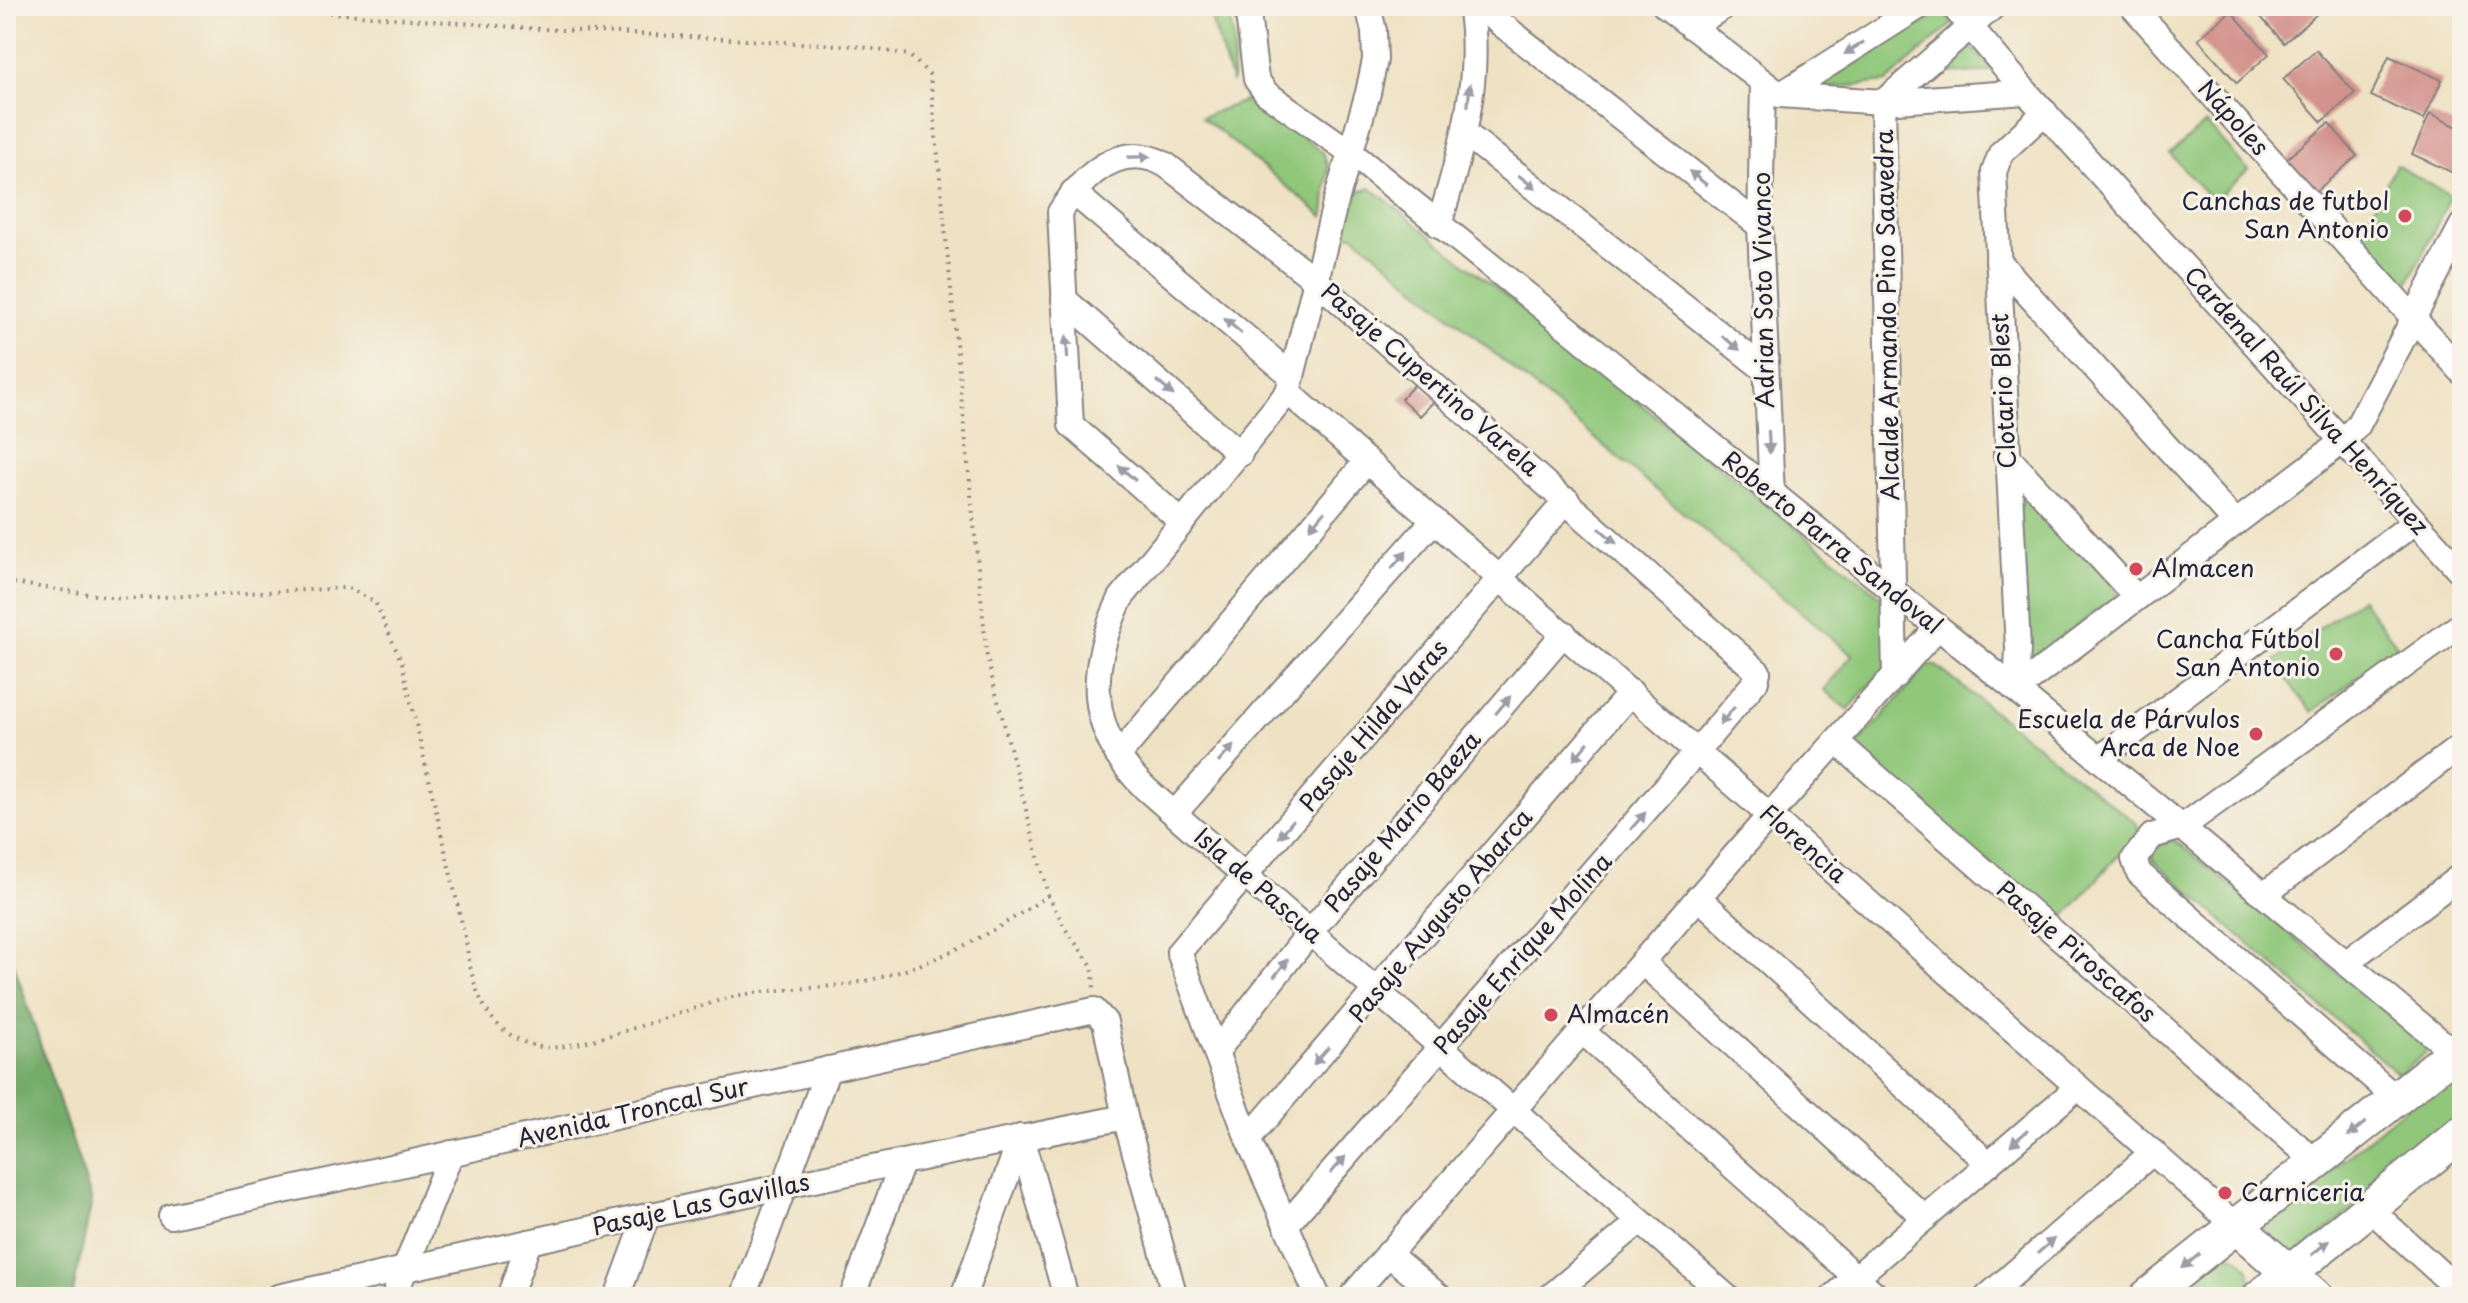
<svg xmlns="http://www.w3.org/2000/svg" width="2468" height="1303" viewBox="0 0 2468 1303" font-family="'Playpen Sans',sans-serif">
<rect width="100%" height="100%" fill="#f7f3e8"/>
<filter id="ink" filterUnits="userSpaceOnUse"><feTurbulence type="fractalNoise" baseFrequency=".0125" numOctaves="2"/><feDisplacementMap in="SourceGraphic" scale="16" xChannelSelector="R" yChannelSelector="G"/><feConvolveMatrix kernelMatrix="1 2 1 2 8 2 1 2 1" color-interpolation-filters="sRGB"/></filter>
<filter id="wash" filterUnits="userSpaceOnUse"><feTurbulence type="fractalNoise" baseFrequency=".006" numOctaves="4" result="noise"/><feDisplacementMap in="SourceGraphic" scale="32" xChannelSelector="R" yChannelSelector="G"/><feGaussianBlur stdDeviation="1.8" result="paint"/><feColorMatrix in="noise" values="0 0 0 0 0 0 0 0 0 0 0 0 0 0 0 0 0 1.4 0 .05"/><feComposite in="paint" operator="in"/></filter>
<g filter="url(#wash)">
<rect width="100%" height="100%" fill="#efe2c4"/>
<g fill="#90c77a" stroke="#59745a" stroke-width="2">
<path d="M1207 6H1227L1234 39 1232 83Z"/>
<path d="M1941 12 1953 23 1887 82 1811 90Z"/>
<path d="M1968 44 1992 68 1988 72 1947 73 1943 69Z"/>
<path d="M1252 98 1323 153 1328 167 1324 217 1202 117Z"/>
<path d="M2206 123 2248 170 2213 201 2170 154Z"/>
<path d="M2396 165 2451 196 2406 287 2359 237Z"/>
<path d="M1371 188 1887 601 1891 661 1848 710 1824 690 1852 655 1354 235H1344L1350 194Z"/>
<path d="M2017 482 2117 588V596L2034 657 2024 653Z"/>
<path d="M2361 598 2398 647 2312 712 2273 662Z"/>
<path d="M1927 666H1936L2137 824 2139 832 2056 926 1853 750Z"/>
<path d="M2173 839 2431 1048 2399 1075 2153 860 2152 849Z"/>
<path d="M2456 1076 2462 1080V1121L2293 1258 2262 1227 2443 1077Z"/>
<path d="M2233 1255C2247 1263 2252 1268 2250 1284L2234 1297H2171L2221 1256Z"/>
</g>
<path fill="#74ac6a" stroke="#4b6752" stroke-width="2" d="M6 940 92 1201 72 1297H6Z"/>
<g id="blocks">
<g fill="#d3928c">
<path d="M2251 6H2310L2317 14 2284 43Z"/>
<path d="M2231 11 2269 54 2237 83 2198 39Z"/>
<path d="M2316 50 2355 93 2322 122 2283 79Z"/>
<path d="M2389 56 2442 80 2424 120 2371 96Z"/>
<path d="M2430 114 2462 129V177L2412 154Z"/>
<path d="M2329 123 2357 156 2313 194 2285 160Z"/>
<path d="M1417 382 1436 399 1420 416 1401 399Z"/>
</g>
</g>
</g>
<g filter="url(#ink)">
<use href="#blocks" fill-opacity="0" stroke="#888280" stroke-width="2"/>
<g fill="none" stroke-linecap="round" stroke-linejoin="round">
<g stroke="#888280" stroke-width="28">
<g id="street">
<path d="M1247 6 1256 79 1266 93 1350 152 2016 690 2462 1059"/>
<path d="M1368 6 1374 31 1375 60 1368 93 1335 204 1288 392 1121 598C1087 669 1086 731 1146 789L1727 1297"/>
<path d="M1478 6 1760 226"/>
<path d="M1665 6 1780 95 1883 102 2026 92"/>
<path d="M1953 6 2026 92 2462 573"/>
<path d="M2132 6 2462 372"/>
<path d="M1691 27 1725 6"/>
<path d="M1763 84 1760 226 1772 496"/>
<path d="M1780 95 1920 6"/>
<path d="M1466 134 1764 369"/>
<path d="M1073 192 1292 376"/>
<path d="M1439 225C1460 154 1483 80 1470 6"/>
<path d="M1998 261 2235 522"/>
<path d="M1064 299 1240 454"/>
<path d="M1288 392 2235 1225"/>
<path d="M2006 455 2137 598"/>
<path d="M1182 522 1071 425 1060 212C1084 175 1121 139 1166 165L1318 282 1758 672 1756 681 1698 750 1287 1224"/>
<path d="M1895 676 1883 102 1994 6"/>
<path d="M2016 690 2343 441 2358 425 2462 225"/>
<path d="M2016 690 2018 649 1994 172 2001 153 2045 112"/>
<path d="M1836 741 2316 1162"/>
<path d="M1118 756 1367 461"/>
<path d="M2100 758 2415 522"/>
<path d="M1175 813 1434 520"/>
<path d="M2265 894 2462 745"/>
<path d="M1698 897 1989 1164"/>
<path d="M1642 962 1925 1218"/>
<path d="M2347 962 2462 875"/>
<path d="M1582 1031 1878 1297"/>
<path d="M1216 1052 1310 932 1564 633"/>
<path d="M2396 1098 2139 873 2134 859 2152 836 2182 827 2462 624"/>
<path d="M1021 1137 1066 1297"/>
<path d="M1248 1139 1631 692"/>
<path d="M2369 1208 2462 1293"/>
<path d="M171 1216 1094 1010 1105 1022 1125 1117 1175 1297"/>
<path d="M1388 1254 1440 1297"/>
<path d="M278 1297 784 1186 1125 1117"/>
<path d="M394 1297 451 1153"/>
<path d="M509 1297 529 1242"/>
<path d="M617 1297 647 1216"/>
<path d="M743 1297 828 1069"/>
<path d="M852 1297 902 1163"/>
<path d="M963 1297 1021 1137"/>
<path d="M1318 1297 1248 1139 1179 952 1567 500"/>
<path d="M1351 1297 1770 815 1937 628"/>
<path d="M1550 1297 1640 1221"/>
<path d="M1833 1297 2078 1087"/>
<path d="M1987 1297 2153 1152"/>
</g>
</g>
<g stroke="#888280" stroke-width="38">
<g id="secondary">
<path d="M2235 1225 2316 1297"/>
<path d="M2147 1297 2462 1046"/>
<path d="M2260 1297 2462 1133"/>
</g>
</g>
<g stroke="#888280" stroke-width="4" stroke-dasharray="2 6" stroke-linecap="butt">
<path d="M242 6 525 28 856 46 909 55 930 75 987 658 1048 895 1066 930 1093 967 1094 991"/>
<path d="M6 582 122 599 348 588 375 602 402 663 466 941C472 989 486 1035 540 1047 571 1054 690 1008 728 998 766 988 809 990 849 984 918 973 991 936 1048 895"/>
</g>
<use href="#street" stroke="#fff" stroke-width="24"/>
<use href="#secondary" stroke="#fff" stroke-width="34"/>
</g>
<defs><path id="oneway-solid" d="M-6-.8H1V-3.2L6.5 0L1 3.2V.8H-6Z" transform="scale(2)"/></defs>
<g fill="#9c9ca7">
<use href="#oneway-solid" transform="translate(1854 48) rotate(148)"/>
<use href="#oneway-solid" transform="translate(1469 95) rotate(-84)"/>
<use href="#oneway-solid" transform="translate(1139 157) rotate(-1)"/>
<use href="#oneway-solid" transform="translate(1698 178) rotate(-142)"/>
<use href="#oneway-solid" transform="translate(1527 182) rotate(38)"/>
<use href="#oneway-solid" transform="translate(1233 326) rotate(-140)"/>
<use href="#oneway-solid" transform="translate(1731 343) rotate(38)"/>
<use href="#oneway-solid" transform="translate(1067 347) rotate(-93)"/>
<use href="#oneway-solid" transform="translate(1165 388) rotate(41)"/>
<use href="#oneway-solid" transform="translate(1769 442) rotate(87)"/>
<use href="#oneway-solid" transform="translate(1127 473) rotate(-139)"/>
<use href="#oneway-solid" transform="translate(1317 520) rotate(130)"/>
<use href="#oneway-solid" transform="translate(1608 536) rotate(41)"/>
<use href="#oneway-solid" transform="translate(1399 560) rotate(-48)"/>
<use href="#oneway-solid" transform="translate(1503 705) rotate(-50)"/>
<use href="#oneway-solid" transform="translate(1727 716) rotate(130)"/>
<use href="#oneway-solid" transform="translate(1581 751) rotate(130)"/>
<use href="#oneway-solid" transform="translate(1226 754) rotate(-48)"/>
<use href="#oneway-solid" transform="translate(1638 821) rotate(-49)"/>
<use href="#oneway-solid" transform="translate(1286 829) rotate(130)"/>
<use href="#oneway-solid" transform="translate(1281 968) rotate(-52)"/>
<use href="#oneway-solid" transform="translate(1321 1056) rotate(131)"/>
<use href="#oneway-solid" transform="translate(2357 1129) rotate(141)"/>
<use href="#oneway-solid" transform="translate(2019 1138) rotate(139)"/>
<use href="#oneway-solid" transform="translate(1338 1165) rotate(-49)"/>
<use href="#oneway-solid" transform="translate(2046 1246) rotate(-41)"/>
<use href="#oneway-solid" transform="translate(2320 1248) rotate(-39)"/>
<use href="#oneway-solid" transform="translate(2191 1261) rotate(141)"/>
</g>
</g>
<g fill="#d1495b" stroke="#f7f3e8" stroke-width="3">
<circle cx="2405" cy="216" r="8"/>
<circle cx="2136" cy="569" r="8"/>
<circle cx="2336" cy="654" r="8"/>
<circle cx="2256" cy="734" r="8"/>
<circle cx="1551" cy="1015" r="8"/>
<circle cx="2225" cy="1193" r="8"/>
</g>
<g text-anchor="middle" stroke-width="6" stroke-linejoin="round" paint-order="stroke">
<g font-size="24" fill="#22223b" stroke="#f7f3e8">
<text transform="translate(2233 118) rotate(48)" y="8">Nápoles</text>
<text transform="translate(1764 290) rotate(-91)" y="8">Adrian Soto Vivanco</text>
<text transform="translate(1888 315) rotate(-91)" y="8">Alcalde Armando Pino Saavedra</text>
<text transform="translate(1430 380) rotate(41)" y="8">Pasaje Cupertino Varela</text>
<text transform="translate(2004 391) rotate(-93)" y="8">Clotario Blest</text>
<text transform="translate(2306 401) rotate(48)" y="8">Cardenal Raúl Silva Henríquez</text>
<text transform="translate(1832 543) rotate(39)" y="8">Roberto Parra Sandoval</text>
<text transform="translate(1374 726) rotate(-50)" y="8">Pasaje Hilda Varas</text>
<text transform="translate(1403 822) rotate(-50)" y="8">Pasaje Mario Baeza</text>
<text transform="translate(1803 844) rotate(41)" y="8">Florencia</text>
<text transform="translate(1258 886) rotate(41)" y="8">Isla de Pascua</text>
<text transform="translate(1441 916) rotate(-50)" y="8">Pasaje Augusto Abarca</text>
<text transform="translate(2076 952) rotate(41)" y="8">Pasaje Piroscafos</text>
<text transform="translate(1523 954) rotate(-49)" y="8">Pasaje Enrique Molina</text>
<text transform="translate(633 1113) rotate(-13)" y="8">Avenida Troncal Sur</text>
<text transform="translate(701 1205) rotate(-12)" y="8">Pasaje Las Gavillas</text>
</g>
<g font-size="24" fill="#22223b" stroke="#f7f3e8" text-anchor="end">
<text x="2389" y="210">Canchas de futbol<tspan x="2389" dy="28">San Antonio</tspan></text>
<text x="2152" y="577" text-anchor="start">Almacen</text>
<text x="2320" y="648">Cancha Fútbol<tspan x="2320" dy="28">San Antonio</tspan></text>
<text x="2240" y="728">Escuela de Párvulos<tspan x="2240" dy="28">Arca de Noe</tspan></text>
<text x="1567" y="1023" text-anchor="start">Almacén</text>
<text x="2241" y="1201" text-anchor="start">Carniceria</text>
</g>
</g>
<rect width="2468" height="1303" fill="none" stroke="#f7f3e8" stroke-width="32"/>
</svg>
